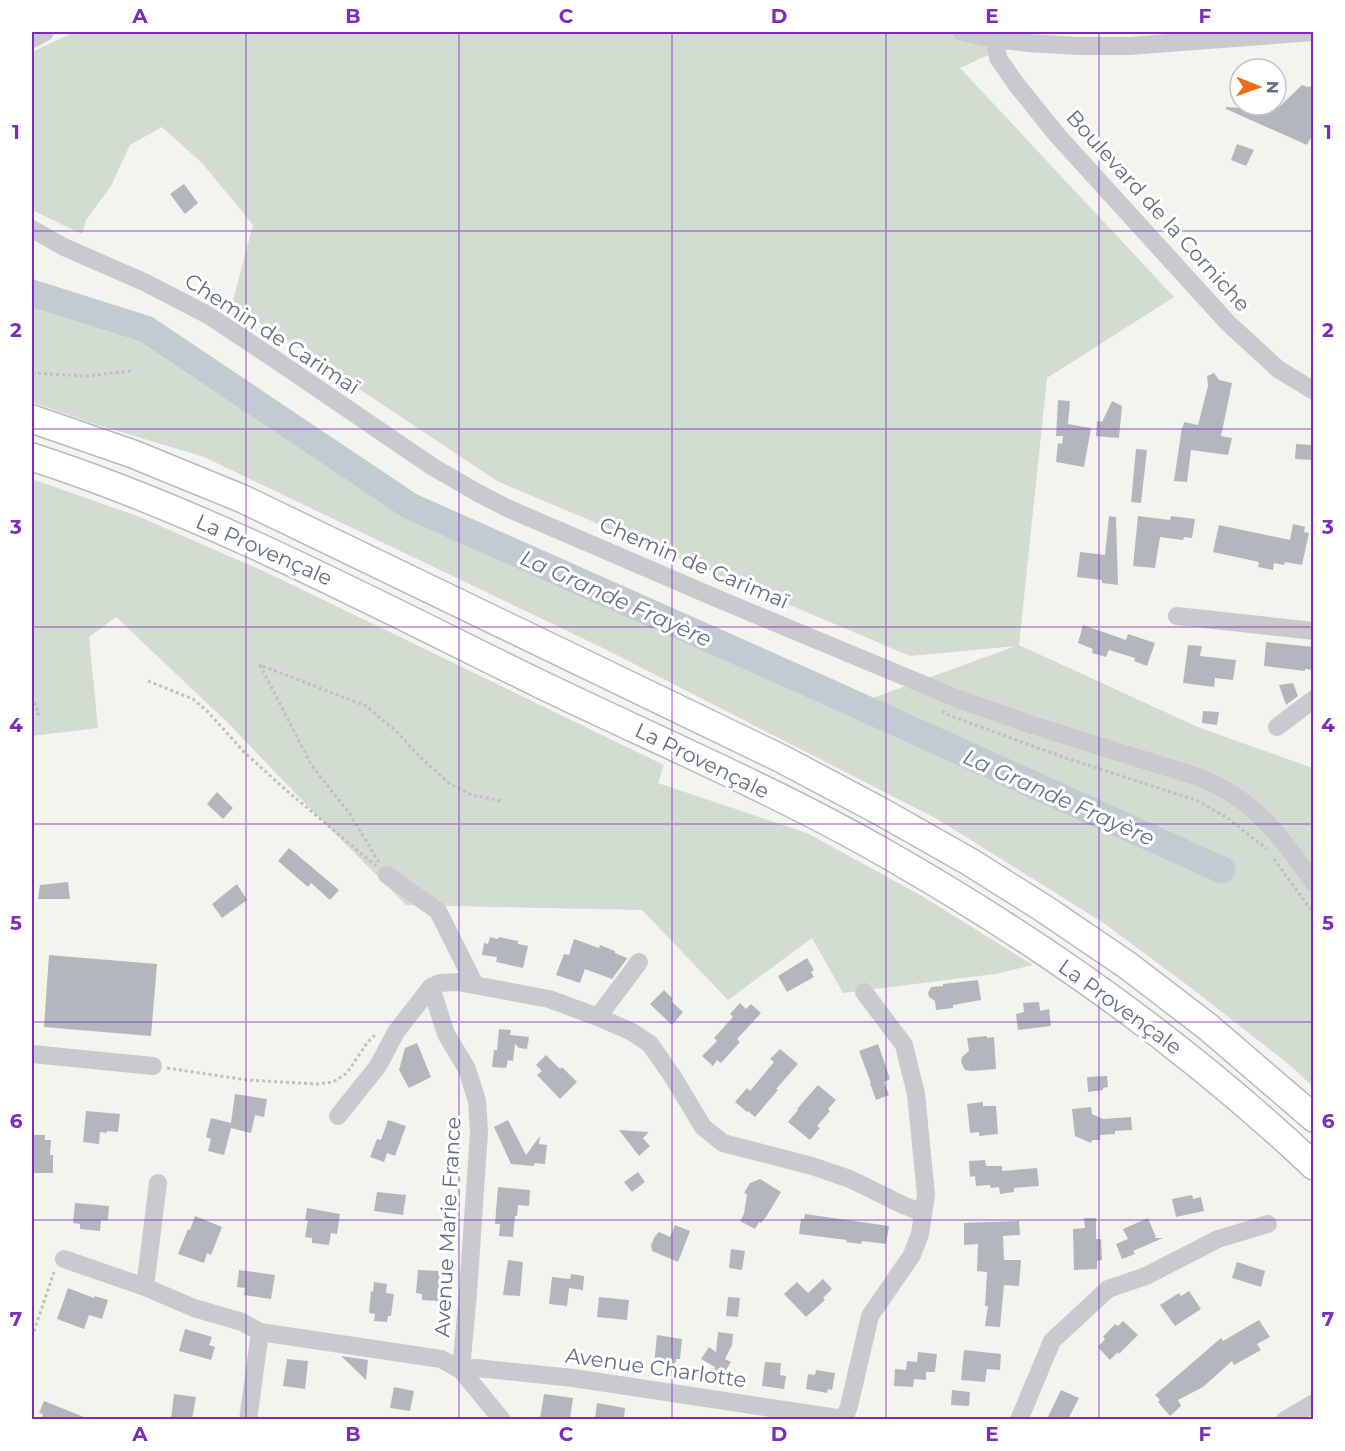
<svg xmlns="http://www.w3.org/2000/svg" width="1345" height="1451" viewBox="0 0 1345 1451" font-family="Montserrat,sans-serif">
<rect width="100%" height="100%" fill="#f4f4ef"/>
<g fill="#d3dcd0">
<path d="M74 32H1037L960 68 1174 297 1047 378 1019 645 1200 728 1313 768V1087L1292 1067 1190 987 1102 922 937 819 605 649 204 457 88 422 32 402V300L158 346 435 527 845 708 1016 646 910 656 497 481 232 304 253 225 203 164 162 127 130 145 111 186 86 220 82 234 32 210V52Z"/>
<path d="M32 479 140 517 272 575 664 765 658 783 807 833 922 896 1033 965 995 974 843 993 812 938 728 1000 642 910 406 905 297 795 228 723 116 617 89 637 98 728 32 736Z"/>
</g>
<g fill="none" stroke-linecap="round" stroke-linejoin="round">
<path stroke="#c2cbd1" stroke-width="27" d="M32 293 146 329 410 506 824 690 1222 870"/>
</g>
<g fill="#b3b7bd">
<path d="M1302 85 1307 87 1314 86V132L1307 145 1226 109V107L1271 110 1279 107Z"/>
<path d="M1237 144 1254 150 1246 166 1231 160Z"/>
<path d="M184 184 198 203 185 214 170 194Z"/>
<path d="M1214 373 1219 380 1232 383 1221 436 1232 438 1228 455 1191 450 1187 482 1174 481 1182 427H1183L1184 422 1198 425 1208 386 1207 376Z"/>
<path d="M1058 400 1070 401 1068 424 1091 428 1084 467 1056 462 1058 443 1062 444 1063 436H1056Z"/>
<path d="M1112 401 1122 406 1119 438 1096 436 1097 421 1102 422Z"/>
<path d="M1296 444 1314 445V460L1295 459Z"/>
<path d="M1136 449 1147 450 1141 503 1131 502Z"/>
<path d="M1109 516 1116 517 1118 585 1102 583V580L1077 577 1080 552 1105 555Z"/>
<path d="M1138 516 1170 520 1171 516 1195 519 1192 538 1184 537 1183 540 1160 537 1155 568 1133 566Z"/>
<path d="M1293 524 1305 527 1304 532 1309 533 1302 565 1285 562 1284 565 1274 563 1273 570 1258 567 1259 562 1213 552 1219 525 1290 540Z"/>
<path d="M1083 625 1126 640 1128 634 1155 643 1147 666 1134 661 1135 658 1109 650 1106 657 1092 653 1093 649 1078 643Z"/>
<path d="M1266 642 1314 647V670L1305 669V671L1264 666Z"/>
<path d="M1188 645 1202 646 1200 656 1236 660 1233 680 1215 678 1214 687 1183 683Z"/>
<path d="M1293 683 1298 696 1286 705 1279 685Z"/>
<path d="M1203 711 1219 712 1217 725 1202 723Z"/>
<path d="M217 792 233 808 223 819 207 804Z"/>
<path d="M289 848 339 890 330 900 311 883 308 887 278 861Z"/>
<path d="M68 882 70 899H38L40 885Z"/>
<path d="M237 884 247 900 222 918 212 904Z"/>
<path d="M490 937 498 939 499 937 518 941V944L528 946 523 968 496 962 497 957 482 955 484 943 488 944Z"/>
<path d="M574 939 599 948 600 945 615 951V953L627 958 626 960 612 979 585 969 580 983 556 975 564 954 569 955Z"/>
<path d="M49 955 157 964 151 1036 44 1027Z"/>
<path d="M807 958 814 970 811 972 814 977 787 992 778 976Z"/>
<path d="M978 980 981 1000 953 1005V1008L936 1010 935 1001 929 997 928 993 931 987 943 986V984Z"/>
<path d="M664 990 673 999 671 1001 683 1012 672 1025 650 1004Z"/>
<path d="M1039 1002 1040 1011 1049 1009 1051 1026 1018 1030 1016 1014 1024 1012 1023 1003Z"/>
<path d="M740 1003 746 1009 751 1004 761 1013 737 1039 740 1042 721 1063 717 1060 713 1066 702 1056 717 1041 714 1038 733 1017 730 1014Z"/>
<path d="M499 1029 511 1030 510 1035 529 1037 527 1049 519 1048 515 1044 513 1061 508 1060 506 1068 492 1067 494 1050H497Z"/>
<path d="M987 1036V1038L994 1037 996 1069 971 1071 965 1070 961 1062 962 1057 969 1051 967 1038Z"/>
<path d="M417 1043 431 1077 409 1088 399 1070 405 1048Z"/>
<path d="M878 1044 890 1079 884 1082 889 1095 876 1100 870 1083H871L859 1051Z"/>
<path d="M780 1049 798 1064 776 1089 778 1090 755 1117 748 1111 747 1112 735 1102 747 1088 750 1091 774 1062 770 1059Z"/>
<path d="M546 1055 560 1069 562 1067 577 1082 560 1099 537 1075 542 1071 536 1065Z"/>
<path d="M1107 1076 1108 1087 1103 1088V1090L1088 1092 1087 1077Z"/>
<path d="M818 1085 836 1100 828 1109 830 1111 817 1126 820 1128 810 1140 788 1122 798 1110 797 1109Z"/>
<path d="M235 1094 267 1099 264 1117 255 1115 251 1133 231 1128 224 1155 208 1151 211 1139 206 1137 211 1118 231 1123Z"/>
<path d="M983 1102V1106H996L998 1134 979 1136V1132L970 1133 967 1104Z"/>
<path d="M1091 1107 1092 1114 1103 1119 1131 1117 1132 1130 1115 1131V1134L1100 1135V1140H1092L1091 1143 1075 1136 1072 1109Z"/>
<path d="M86 1111 120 1114 118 1132 107 1131V1133L100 1132 99 1144 83 1142Z"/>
<path d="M388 1120 406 1126 395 1156 387 1153 384 1162 370 1157 377 1139 381 1140Z"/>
<path d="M508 1120 526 1155 540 1136 539 1144 547 1145 545 1164 535 1163 534 1166 511 1164 494 1127Z"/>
<path d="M619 1130 649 1132 643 1138 650 1146 639 1156Z"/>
<path d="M32 1135H45V1140H51L50 1155H53V1173H32Z"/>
<path d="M985 1160 986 1166H1002V1171L1037 1168 1039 1186 1014 1188V1192L1000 1194 999 1187 991 1188 990 1185 976 1186 975 1176 970 1177 969 1161Z"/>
<path d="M638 1172 645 1182 632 1192 624 1182Z"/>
<path d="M760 1179 781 1192 766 1217 761 1223 759 1222 755 1229 740 1221 744 1214 747 1194 744 1193 750 1183Z"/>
<path d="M498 1187 530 1190 529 1206 518 1205 517 1216H515L513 1237 499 1236 500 1224H495Z"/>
<path d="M377 1192 406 1195 403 1215 374 1211Z"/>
<path d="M1192 1195 1193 1199 1201 1197 1204 1211 1176 1217 1172 1199Z"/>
<path d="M75 1203 109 1206 108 1220H101L100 1231 80 1229V1224L73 1223Z"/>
<path d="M307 1208 340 1214 337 1234 331 1233 329 1245 312 1243V1238L305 1237 308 1220H305Z"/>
<path d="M805 1214 889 1226 886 1244 862 1241 861 1244 846 1242 847 1240 799 1234 801 1219H804Z"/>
<path d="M195 1216 222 1227 211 1255 207 1253 204 1263 178 1254 188 1229 190 1230Z"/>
<path d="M1084 1218H1096V1239H1101L1102 1260 1097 1261V1269L1074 1270 1073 1229 1085 1228Z"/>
<path d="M1148 1218 1156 1237 1154 1238H1163L1133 1251 1135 1254 1122 1259 1116 1244 1128 1239 1123 1229Z"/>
<path d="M1019 1221 1020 1235 1003 1236 1004 1260H1021L1019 1286 1004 1285 1000 1327 985 1326 988 1306H985L987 1272 977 1271 978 1244 964 1245V1223Z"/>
<path d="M675 1225 690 1231 678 1262 652 1251 651 1245 655 1236 659 1232 670 1237Z"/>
<path d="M731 1249 745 1251 742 1270 729 1268Z"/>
<path d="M508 1260 523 1262 520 1296 503 1295Z"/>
<path d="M1237 1262 1265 1271 1261 1287 1232 1278Z"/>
<path d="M239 1270 275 1275 271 1299 244 1295 245 1288 237 1287Z"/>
<path d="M418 1270 440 1271 438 1301 422 1300V1294L416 1293Z"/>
<path d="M571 1274 584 1276 583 1290 569 1288 567 1306 549 1304 552 1277 570 1279Z"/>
<path d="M823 1279 832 1289 823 1298 825 1300 806 1317 784 1294 797 1282 808 1293Z"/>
<path d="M374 1282 387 1284 386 1293 394 1294 391 1316H388L387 1322 374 1321 375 1314 369 1313 371 1291 373 1292Z"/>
<path d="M68 1288 94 1298 95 1296 108 1300 102 1319 89 1315 84 1329 57 1319Z"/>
<path d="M1189 1291 1201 1309 1175 1326 1160 1305 1179 1293 1181 1296Z"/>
<path d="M599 1297 629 1300 627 1320 597 1317Z"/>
<path d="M728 1297 740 1298 738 1317 726 1316Z"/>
<path d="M1259 1320 1270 1337 1257 1344 1261 1350 1234 1365 1232 1361 1203 1387 1178 1400 1181 1406 1170 1416 1158 1402 1160 1400 1155 1395 1221 1338 1223 1341Z"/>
<path d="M1123 1321 1138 1335 1119 1354 1118 1352 1110 1360 1098 1347 1105 1339 1103 1337 1115 1324 1118 1326Z"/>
<path d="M185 1329 212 1337 209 1345 215 1347 211 1360 179 1351Z"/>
<path d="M718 1332 733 1334 732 1345 725 1359 731 1362 724 1373 719 1370 714 1379 715 1367 701 1359 709 1347 716 1352Z"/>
<path d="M657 1335 682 1339 680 1359H676L675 1367 654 1364Z"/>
<path d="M964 1350 1001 1354 1000 1370 987 1369 985 1382 961 1380Z"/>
<path d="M918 1352 937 1354 935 1372H926V1380L914 1379 913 1387 894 1386 895 1369 906 1370 907 1361 917 1362Z"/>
<path d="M341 1356 368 1360 366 1380Z"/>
<path d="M287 1359 308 1361 305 1389 283 1386Z"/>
<path d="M765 1362 781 1363 780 1375 786 1376 784 1389 762 1386Z"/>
<path d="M816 1370 835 1373 832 1390 828 1389 827 1393 806 1389 808 1374 815 1375Z"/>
<path d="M394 1387 414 1391 410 1411 390 1408Z"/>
<path d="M952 1390 970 1392 969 1406 951 1405Z"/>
<path d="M1061 1390 1079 1398 1068 1419H1047Z"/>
<path d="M174 1394 196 1397 192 1419H171Z"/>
<path d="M544 1394 573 1398 570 1419 540 1418Z"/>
<path d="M44 1401 89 1419H41L43 1414 39 1413Z"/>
<path d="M597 1403 625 1408 624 1419H595Z"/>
</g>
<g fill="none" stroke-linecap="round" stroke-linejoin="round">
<g stroke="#b8babd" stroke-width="30">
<g id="highway">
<path d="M32 419 133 454 243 499 782 759 880 811 970 862 1043 908 1127 965 1208 1027 1314 1118"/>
<path d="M32 457C208 514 372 602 538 683 656 740 777 791 890 856 1042 943 1186 1045 1314 1166"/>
</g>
</g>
<g stroke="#bfc0c2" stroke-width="3" stroke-dasharray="3 3" stroke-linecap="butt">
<path d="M32 373 86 376 131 371"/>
<path d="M148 681 193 699 207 711 245 753 286 790 376 866"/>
<path d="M32 697 39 714 32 712"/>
<path d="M942 711 948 715 1063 757 1198 801 1226 817 1267 849"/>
<path d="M1274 859 1314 914"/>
<path d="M379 862 350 814 312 766 260 665 366 706 397 732 420 757 450 784 472 795 502 801"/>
<path d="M167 1068 247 1080 317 1084 333 1082 347 1073 367 1043 375 1035"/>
<path d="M32 1337 54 1272"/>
</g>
<g stroke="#c8cace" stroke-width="18">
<path d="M962 32 995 39 1028 43 1079 46H1129L1314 32"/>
<path d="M32 39 45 32"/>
<path d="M995 39 998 58 1016 84 1057 135 1228 323 1278 369 1314 391"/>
<path d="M32 229 64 247 144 282 208 315 270 356 433 467 478 493 507 508 723 601 956 698 1029 724 1195 776C1203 779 1212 782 1220 787 1261 808 1288 846 1314 883"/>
<path d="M1177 616 1314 631"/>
<path d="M1277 727 1314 699"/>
<path d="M387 875 438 911 475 985"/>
<path d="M431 987 446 1034 467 1069 477 1101 479 1132 468 1293 461 1370 476 1368 573 1378 844 1419"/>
<path d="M598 1017 639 962"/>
<path d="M32 1054 153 1066"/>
<path d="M338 1116 378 1066 396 1032 431 987 440 983 458 982 549 999 598 1017 632 1032 650 1044 673 1077 703 1127 723 1143 812 1166 850 1179 903 1205 923 1213"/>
<path d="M64 1259 145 1287 194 1308 242 1322 260 1332 441 1359 461 1370 502 1420"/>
<path d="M145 1287 158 1183"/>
<path d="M248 1420 260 1332"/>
<path d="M844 1420 849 1406 870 1316 912 1255 920 1234 926 1195 916 1094 904 1045 864 992"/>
<path d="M1019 1420 1052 1341 1108 1289 1146 1276 1218 1239 1268 1224"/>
<path d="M1285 1420 1314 1403"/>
</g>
<use href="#highway" stroke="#fff" stroke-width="27"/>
</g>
<path fill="none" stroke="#7b2cbf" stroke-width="1.5" stroke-opacity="0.55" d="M246 32V1420M459 32V1420M672 32V1420M886 32V1420M1099 32V1420M32 231H1314M32 429H1314M32 627H1314M32 824H1314M32 1022H1314M32 1220H1314"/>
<g text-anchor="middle" stroke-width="6" stroke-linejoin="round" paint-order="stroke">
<g font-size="21" fill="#616e83" stroke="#fff">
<text transform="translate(1158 211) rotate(48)" y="7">Boulevard de la Corniche</text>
<text transform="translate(272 334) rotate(33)" y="7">Chemin de Carimaï</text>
<text transform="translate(264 550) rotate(24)" y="7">La Provençale</text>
<text transform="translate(694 563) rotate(23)" y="7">Chemin de Carimaï</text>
<text transform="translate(702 761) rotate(26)" y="7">La Provençale</text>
<text transform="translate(1120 1007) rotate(36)" y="7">La Provençale</text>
<text transform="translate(448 1227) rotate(-87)" y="7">Avenue Marie France</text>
<text transform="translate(656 1368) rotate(8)" y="7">Avenue Charlotte</text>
</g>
<g font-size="22" font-style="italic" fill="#617788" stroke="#fff">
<text transform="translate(616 598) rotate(24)" y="8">La Grande Frayère</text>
<text transform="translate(1059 797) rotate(24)" y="8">La Grande Frayère</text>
</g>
</g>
<rect width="1345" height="1451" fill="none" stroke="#ffffff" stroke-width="66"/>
<g transform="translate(1258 87) rotate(91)"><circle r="28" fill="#ffffff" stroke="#c0c5cd" stroke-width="1.5"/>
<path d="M0-4.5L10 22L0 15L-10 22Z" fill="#f06a14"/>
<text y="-9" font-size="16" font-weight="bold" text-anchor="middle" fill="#616e83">N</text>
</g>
<rect x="33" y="33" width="1279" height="1385" fill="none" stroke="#7b2cbf" stroke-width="2"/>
<g font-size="20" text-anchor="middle" font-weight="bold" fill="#7b2cbf">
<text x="140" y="23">A</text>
<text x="353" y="23">B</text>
<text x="566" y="23">C</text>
<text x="779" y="23">D</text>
<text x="992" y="23">E</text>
<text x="1205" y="23">F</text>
<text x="16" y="139">1</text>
<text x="1328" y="139">1</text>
<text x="16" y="337">2</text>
<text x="1328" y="337">2</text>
<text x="16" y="534">3</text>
<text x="1328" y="534">3</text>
<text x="16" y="732">4</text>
<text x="1328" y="732">4</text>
<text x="16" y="930">5</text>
<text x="1328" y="930">5</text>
<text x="16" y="1128">6</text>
<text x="1328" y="1128">6</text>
<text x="16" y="1326">7</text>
<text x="1328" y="1326">7</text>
<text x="140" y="1441">A</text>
<text x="353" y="1441">B</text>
<text x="566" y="1441">C</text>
<text x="779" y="1441">D</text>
<text x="992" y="1441">E</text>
<text x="1205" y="1441">F</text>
</g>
</svg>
